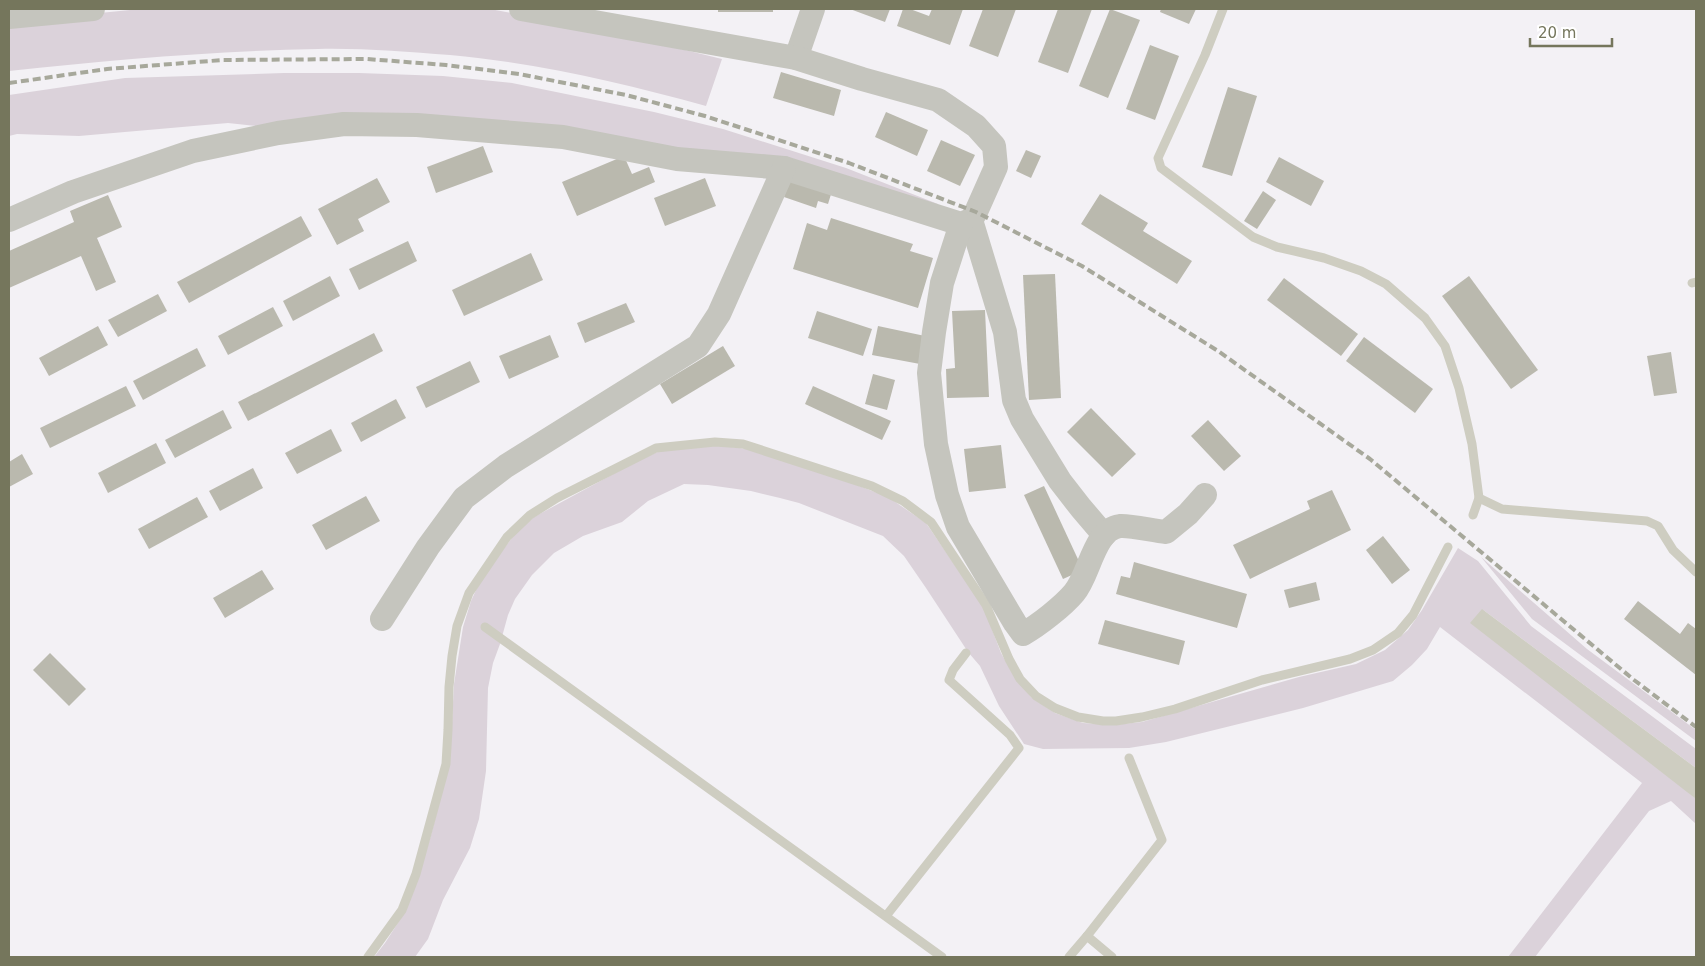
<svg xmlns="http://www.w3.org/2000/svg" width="1705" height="966" viewBox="0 0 1705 966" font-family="'DejaVu Sans',sans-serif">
<rect width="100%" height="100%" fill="#f3f1f5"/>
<g fill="#dbd2da">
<path d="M140 9H490L607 31 722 59 706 106C622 83 537 63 450 55 406 52 362 48 318 49 215 51 111 60 9 71V22Z"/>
<path d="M284 73H359L443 76 512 83 654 112 723 129 846 168 938 204 923 203 678 151 273 128 228 123 79 136 17 134 9 136V95L125 78Z"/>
<path d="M715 445 748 449 846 481 888 497 926 523 983 606 1001 653 1013 674 1031 697 1055 713 1083 723 1112 725 1142 722 1299 677 1356 664 1385 650 1408 630 1422 610 1458 548 1478 561 1531 626 1696 749V768L1482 609 1696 799V824L1671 801 1649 811 1535 957H1508L1642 783 1440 627 1427 649 1412 665 1393 681 1303 708 1166 742 1129 748 1043 749 1024 744 999 706 980 666 968 652 926 588 904 556 883 536 799 503 780 498 751 491 708 485 684 484 648 501 622 522 583 536 554 553 532 575 515 599 508 615 500 644 493 663 488 688 486 771 479 819 470 848 443 900 428 939 415 957H374L385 943 405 912 419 875 431 835 450 761 454 684 463 627 471 601 482 577 515 534 534 517 641 459 667 448Z"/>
<path d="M1481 557 1587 649 1696 730V741L1532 619Z"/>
</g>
<path fill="#cecdc1" d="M1482 609 1696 768V799L1470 623Z"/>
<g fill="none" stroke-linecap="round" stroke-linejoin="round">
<g stroke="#cecdc1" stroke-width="9">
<path d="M1223 9 1205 55 1158 158 1161 168 1253 237 1277 247 1324 258 1361 271 1386 284 1425 318 1445 346 1459 388 1472 444 1479 498 1473 515"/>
<path d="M1692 283 1696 282"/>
<path d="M1479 498 1502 509 1647 521 1658 526 1673 550 1696 572"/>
<path d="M485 627 942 957"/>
<path d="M886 916 1019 748 1010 735 949 680 953 670 966 653"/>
<path d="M1087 936 1162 840 1129 758"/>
<path d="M368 957 402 910 416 874 446 764 448 730 449 687 452 656 457 626 469 593 507 537 530 515 557 498 656 448 715 442 743 444 872 486 903 501 931 522 986 605 1009 659 1020 679 1036 696 1055 708 1078 717 1103 721H1116L1142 717 1175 709 1262 680 1350 659 1373 650 1398 633 1413 615 1448 547"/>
<path d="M1069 957 1087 936 1112 957"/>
</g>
</g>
<g fill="#bab9ae">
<rect x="718" y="9" width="55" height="3"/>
<path d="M850 9H890L885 22Z"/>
<path d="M903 9H910L929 16 932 9H963L950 45 897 26Z"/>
<path d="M983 9H1016L998 57 969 46Z"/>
<path d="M1058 9H1092L1068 73 1038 62Z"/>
<path d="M1110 9 1140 20 1108 98 1079 86Z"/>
<path d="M1161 9H1196L1189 24 1160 12Z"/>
<path d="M1150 45 1179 56 1155 120 1126 109Z"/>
<path d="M781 72 841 90 834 116 773 98Z"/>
<path d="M1228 87 1257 96 1232 176 1202 167Z"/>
<path d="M886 112 928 130 917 156 875 137Z"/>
<path d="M941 140 975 155 960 186 927 171Z"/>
<path d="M483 146 493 172 436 193 427 167Z"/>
<path d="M1026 150 1041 156 1031 178 1016 171Z"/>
<path d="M624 156 632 174 649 167 655 182 577 216 562 182Z"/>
<path d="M1279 157 1324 181 1311 206 1266 182Z"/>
<path d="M377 178 390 202 358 219 364 231 337 245 318 209Z"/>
<path d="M705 178 716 206 665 226 654 198Z"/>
<path d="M790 178 832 191 828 204 818 201 816 208 784 197Z"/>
<path d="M1263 191 1276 200 1257 229 1244 221Z"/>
<path d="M1100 194 1148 223 1143 231 1192 261 1177 284 1081 224Z"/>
<path d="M108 195 122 227 97 238 116 282 96 291 81 256 9 288V251L74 222 70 211Z"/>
<path d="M301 216 312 236 189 303 177 282Z"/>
<path d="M831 218 913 244 910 251 933 258 918 308 793 269 807 223 827 230Z"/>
<path d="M408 241 417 261 359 290 349 269Z"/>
<path d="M531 253 543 280 464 316 452 290Z"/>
<path d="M1055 274 1061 398 1029 400 1023 275Z"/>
<path d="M330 276 340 296 293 321 283 301Z"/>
<path d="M1469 276 1538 370 1511 389 1442 296Z"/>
<path d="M1284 278 1358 334 1341 356 1267 300Z"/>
<path d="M158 294 167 311 118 337 108 320Z"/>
<path d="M626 303 635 322 585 343 577 323Z"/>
<path d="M273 307 283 326 228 355 218 336Z"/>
<path d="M985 310 989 397 947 398 946 369 955 368 952 311Z"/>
<path d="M817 311 872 329 863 356 808 338Z"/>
<path d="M98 326 108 345 49 376 39 358Z"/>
<path d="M878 326 925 336 920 364 872 355Z"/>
<path d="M374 333 383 351 248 421 238 402Z"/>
<path d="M550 335 559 357 509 379 499 356Z"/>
<path d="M1364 337 1433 389 1415 413 1346 361Z"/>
<path d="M723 346 735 366 672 404 660 384Z"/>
<path d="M197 348 206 366 143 400 133 381Z"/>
<path d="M1671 352 1677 393 1654 396 1647 356Z"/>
<path d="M470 361 480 382 426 408 416 387Z"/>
<path d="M873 374 895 380 887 410 865 404Z"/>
<path d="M126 386 136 406 50 448 40 428Z"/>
<path d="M813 386 891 421 882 440 805 404Z"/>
<path d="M396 399 406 418 361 442 351 423Z"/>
<path d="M1091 408 1136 454 1112 477 1067 432Z"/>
<path d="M223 410 232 428 175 458 165 440Z"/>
<path d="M1208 420 1241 456 1224 471 1191 436Z"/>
<path d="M331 429 342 451 297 474 285 453Z"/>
<path d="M156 443 166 463 108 493 98 473Z"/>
<path d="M1001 445 1006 488 969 492 964 449Z"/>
<path d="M22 454 33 474 9 487V462Z"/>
<path d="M253 468 263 488 220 511 209 491Z"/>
<path d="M1044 486 1083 570 1063 579 1024 495Z"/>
<path d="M1332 490 1351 530 1250 579 1233 545 1310 509 1307 501Z"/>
<path d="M366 496 380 521 326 550 312 525Z"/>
<path d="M197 497 208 517 149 549 138 529Z"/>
<path d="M1383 536 1410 570 1392 584 1366 550Z"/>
<path d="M1134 562 1247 594 1237 628 1116 594 1121 576 1130 578Z"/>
<path d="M262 570 274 589 225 618 213 598Z"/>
<path d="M1316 582 1320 600 1289 608 1284 590Z"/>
<path d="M1638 601 1680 634 1688 623 1696 629V675L1624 619Z"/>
<path d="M1105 620 1185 641 1179 665 1098 644Z"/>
<path d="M50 653 86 689 69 706 33 670Z"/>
</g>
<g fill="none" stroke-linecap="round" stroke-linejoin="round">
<g stroke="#c5c5be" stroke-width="24">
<path d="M9 17 93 9"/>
<path d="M796 58 813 9"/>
<path d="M9 220 73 192 193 151 278 133 344 124 417 125 563 137 677 159 784 168 961 224 971 220 976 212 996 167 994 146 976 126 938 100 862 79 796 58 521 9"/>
<path d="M971 220 1005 332 1014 400 1022 419 1060 481 1081 508 1104 535"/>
<path d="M961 224 942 283 934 332 929 373 936 444 947 495 958 527 1015 623 1023 634C1039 625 1063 606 1074 593 1090 575 1093 530 1120 526 1130 525 1154 531 1166 532L1188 514 1205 495"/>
<path d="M382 619 428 547 464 498 506 466 698 346 719 314 784 168"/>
</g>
<path stroke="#a7a89b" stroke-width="4" stroke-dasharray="8 4" stroke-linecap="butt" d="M9 83 107 69 223 60 367 59 446 65 519 74 626 95 705 116 849 163 976 212 1082 266 1218 351 1370 459 1634 680 1696 727"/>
</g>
<rect width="1705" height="966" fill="none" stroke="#75765c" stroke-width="20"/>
<path d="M1530 38v8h82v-8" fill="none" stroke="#75765c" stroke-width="2.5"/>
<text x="1538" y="38" font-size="15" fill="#75765c" stroke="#ffffff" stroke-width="4" paint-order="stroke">20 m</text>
</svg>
